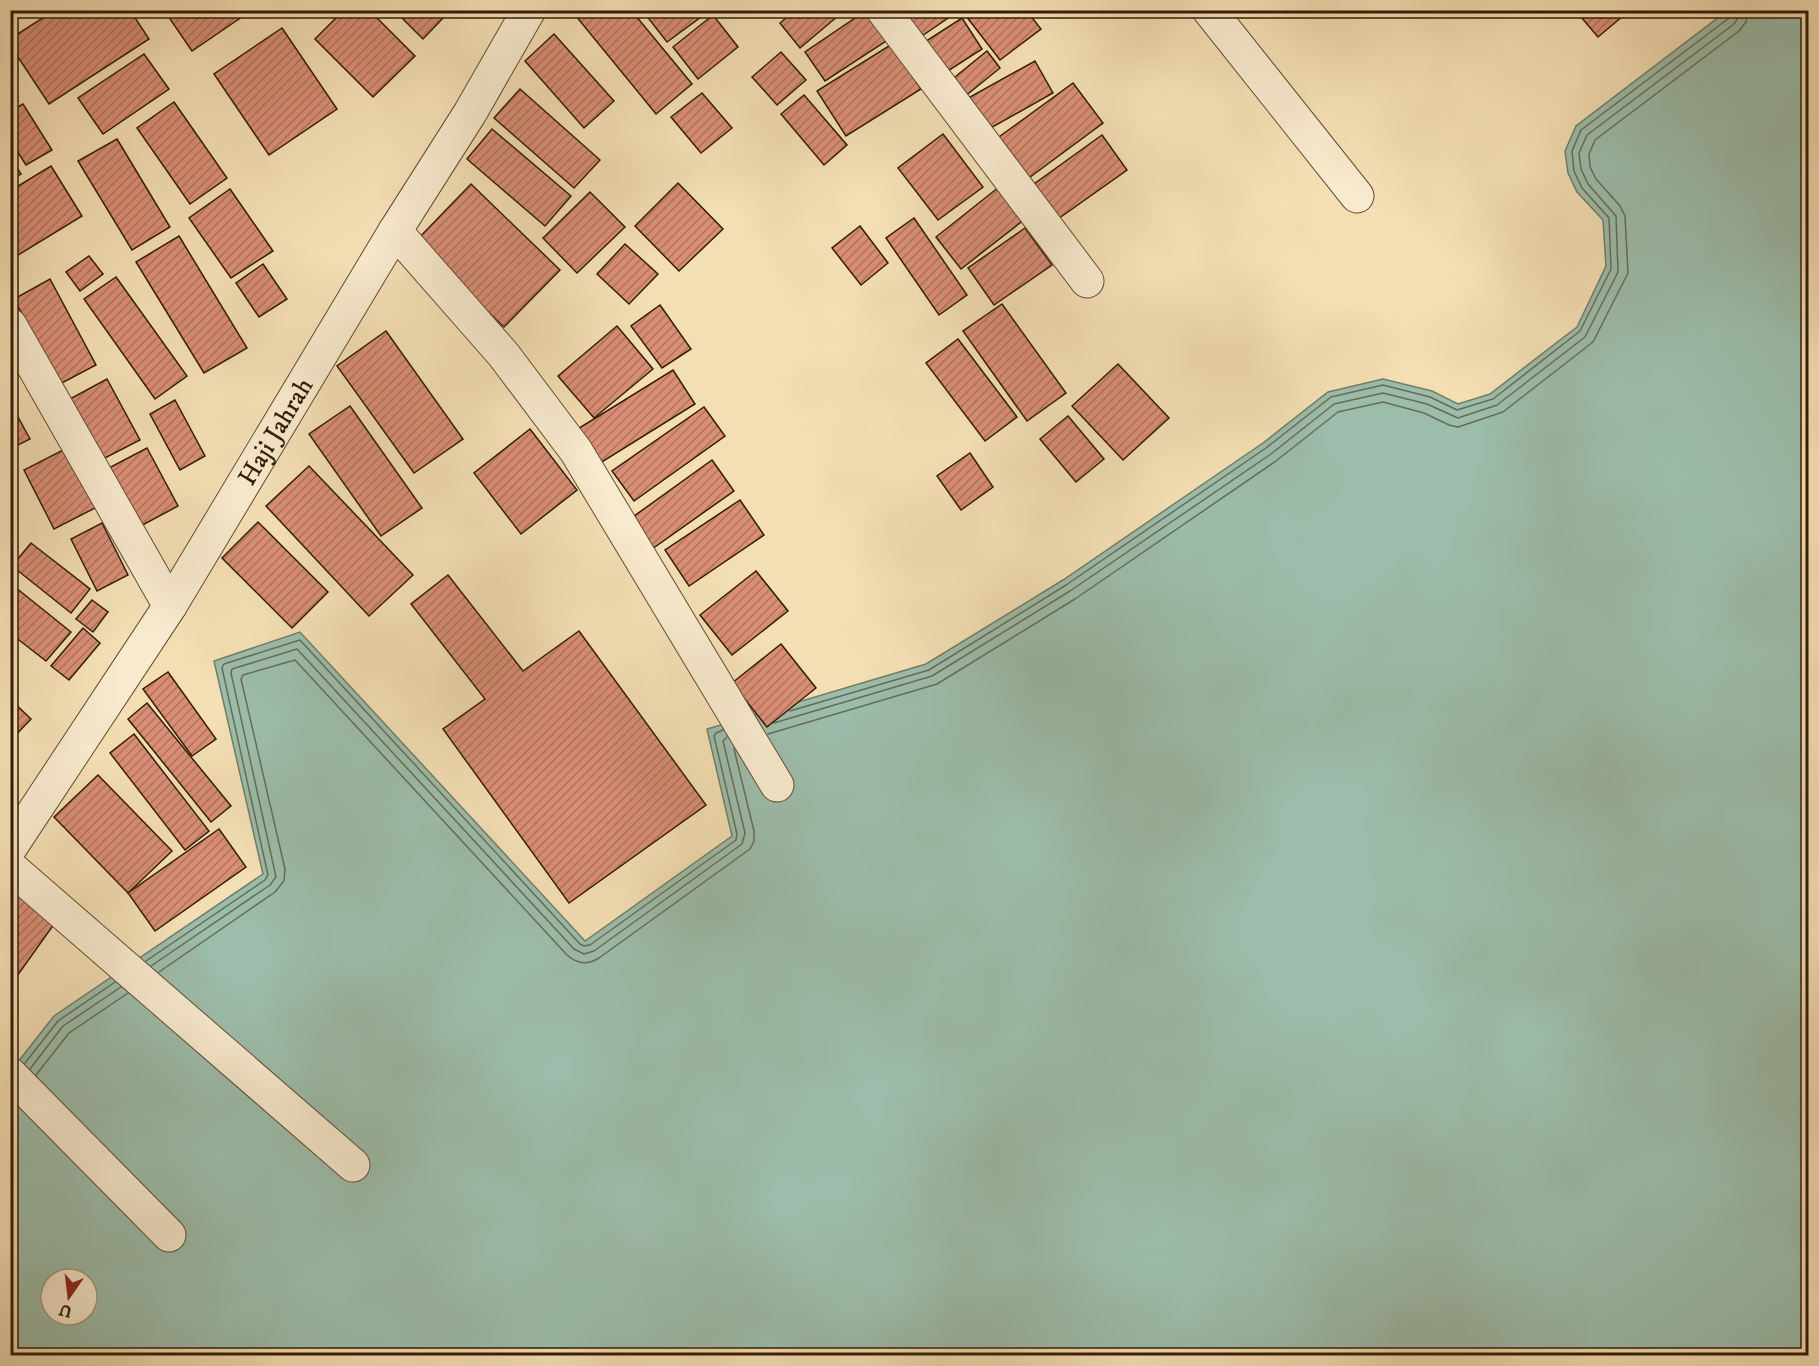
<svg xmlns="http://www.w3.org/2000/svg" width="1819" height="1366" viewBox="0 0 1819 1366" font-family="'IM FELL DW Pica',serif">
<defs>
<pattern id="building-hatch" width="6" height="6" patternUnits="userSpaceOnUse" patternTransform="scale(1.5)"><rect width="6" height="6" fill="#d98e76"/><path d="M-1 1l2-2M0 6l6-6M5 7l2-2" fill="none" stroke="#b1735f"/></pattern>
</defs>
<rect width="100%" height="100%" fill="#f4dfb4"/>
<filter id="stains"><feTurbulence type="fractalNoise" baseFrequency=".00333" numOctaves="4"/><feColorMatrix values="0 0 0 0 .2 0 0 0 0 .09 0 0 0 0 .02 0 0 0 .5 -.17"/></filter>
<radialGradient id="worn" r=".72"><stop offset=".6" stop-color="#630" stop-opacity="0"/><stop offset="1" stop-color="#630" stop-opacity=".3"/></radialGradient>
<path fill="#9cbdab" stroke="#727d69" stroke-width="1.5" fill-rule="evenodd" d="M1734 10 1808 11V1355H11L10 1072 54 1016 263 874 214 661 300 632 585 941 732 836 707 729 926 664 1063 580 1263 443 1328 392 1383 379 1432 391 1458 404 1490 394 1577 327 1606 266 1603 220 1577 192 1568 173 1565 151 1576 126 1723 14ZM51 1279H87V1315H51Z"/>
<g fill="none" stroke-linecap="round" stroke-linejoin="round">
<g stroke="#676c58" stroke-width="1.5">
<path d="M790 711 929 670 1066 585 1266 448 1331 397 1383 385 1430 397 1457 410 1493 399 1580 331 1611 269 1609 218 1582 188 1574 171 1572 151 1581 130 1729 18 1732 10"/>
<path d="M774 723 932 676 1070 591 1271 454 1334 404 1383 393 1427 404 1458 418 1497 405 1585 337 1618 272 1616 216 1588 184 1581 169 1579 153 1587 135 1734 24 1738 18 1739 10"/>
<path d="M768 734 937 684 1075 599 1276 461 1338 412 1383 402 1424 413 1449 425 1458 427 1503 412 1593 342 1628 273 1625 216 1620 206 1596 179 1590 167 1589 154 1595 140 1739 31 1746 22 1748 10"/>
<path d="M146 961 265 880 268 875 222 668 224 664 300 640 580 944 584 946 590 945 736 840 737 834 714 736 716 733 723 730"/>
<path d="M151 966 270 885 276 877 231 673 232 669 297 649 574 949 584 954 594 951 742 844 745 833 723 741 727 737"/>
<path d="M159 972 275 892 284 881 285 869 241 679 243 675 295 660 567 955C577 964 588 965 599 958L750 849 754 841V831L734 749"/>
<path d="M25 1063 58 1021 115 982"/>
<path d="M30 1069 63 1026 121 987"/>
<path d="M36 1075 69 1033 128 993"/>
</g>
</g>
<g fill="url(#building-hatch)" stroke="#321c06" stroke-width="1.5">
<path d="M10 10H31L10 24Z"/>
<path d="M55 10H130L149 39 49 104 10 45V39Z"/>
<path d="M182 10H252L192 51 170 19Z"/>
<path d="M344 10H369L415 56 373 97 315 39Z"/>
<path d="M394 10H442L446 15 423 39Z"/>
<path d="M571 10H631L692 84 656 114Z"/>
<path d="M642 10H702L705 14 667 42Z"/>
<path d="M796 10H845L800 48 780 23Z"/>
<path d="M867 10 894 36 825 81 805 52Z"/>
<path d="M896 10H960L913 42Z"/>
<path d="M973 10H1026L1041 29 1000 60 966 16Z"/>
<path d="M1575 10H1630L1598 37Z"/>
<path d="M713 15 738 47 698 79 673 47Z"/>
<path d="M962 18 982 49 937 78 917 47Z"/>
<path d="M282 28 337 109 269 155 214 74Z"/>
<path d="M554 34 614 101 584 128 525 61Z"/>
<path d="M892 44 921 89 846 136 817 91Z"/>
<path d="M987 51 1000 68 958 102 945 85Z"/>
<path d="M781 52 806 80 777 105 752 77Z"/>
<path d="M144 54 169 89 103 134 78 98Z"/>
<path d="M1035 61 1053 93 980 134 961 102Z"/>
<path d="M1073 83 1103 123 1018 186 988 145Z"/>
<path d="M520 89 600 160 574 188 494 118Z"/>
<path d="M702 93 732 128 701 153 671 117Z"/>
<path d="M804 95 847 145 824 165 781 114Z"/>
<path d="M174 102 227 178 190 204 137 128Z"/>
<path d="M23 104 52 150 26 165 10 140V111Z"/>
<path d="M492 129 571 196 545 226 467 159Z"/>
<path d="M943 134 983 187 938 220 898 168Z"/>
<path d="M1102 135 1127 170 1048 226 1023 192Z"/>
<path d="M117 139 170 227 132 250 78 161Z"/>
<path d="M10 157 21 174 10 180Z"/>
<path d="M51 166 82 216 10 260V191Z"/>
<path d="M678 183 723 229 679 271 635 226Z"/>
<path d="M471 184 560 270 504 327 415 242Z"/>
<path d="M999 187 1025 219 961 269 936 237Z"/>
<path d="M230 189 273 251 231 278 189 218Z"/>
<path d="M590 192 625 227 577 273 543 238Z"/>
<path d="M914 218 967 295 939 315 886 238Z"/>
<path d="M860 226 888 263 861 285 832 248Z"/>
<path d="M1025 228 1052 265 994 305 968 268Z"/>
<path d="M179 236 247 348 204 373 136 262Z"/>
<path d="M625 244 658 274 629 304 597 274Z"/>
<path d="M89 256 103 274 80 291 66 272Z"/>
<path d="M263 264 287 299 259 317 236 283Z"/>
<path d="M116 277 187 376 155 399 84 299Z"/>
<path d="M50 279 96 365 60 384 14 299Z"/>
<path d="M1002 304 1066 393 1027 421 963 331Z"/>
<path d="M660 305 691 349 662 368 631 326Z"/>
<path d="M617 326 653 369 594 418 558 376Z"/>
<path d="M386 331 463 439 414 473 337 366Z"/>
<path d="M958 339 1017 417 985 441 926 363Z"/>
<path d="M1118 364 1169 418 1123 460 1072 406Z"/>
<path d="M673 370 695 404 597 465 576 430Z"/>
<path d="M107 379 140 440 101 460 68 400Z"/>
<path d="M175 400 205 456 180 470 150 414Z"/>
<path d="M12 406 30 439 10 449V407Z"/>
<path d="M350 406 422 508 381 536 309 434Z"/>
<path d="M704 407 725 436 634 501 612 471Z"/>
<path d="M1068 416 1104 459 1076 482 1040 439Z"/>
<path d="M530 429 577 490 521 534 474 473Z"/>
<path d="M67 448 97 507 54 529 24 470Z"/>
<path d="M147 448 178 506 137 528 105 470Z"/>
<path d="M970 453 993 487 961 510 937 476Z"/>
<path d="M712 460 734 491 652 549 630 519Z"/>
<path d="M309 466 413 575 369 616 266 506Z"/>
<path d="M740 500 764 535 689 586 665 550Z"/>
<path d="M258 522 328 592 292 628 222 558Z"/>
<path d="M102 523 128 575 97 591 71 539Z"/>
<path d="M31 543 90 589 71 613 12 566Z"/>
<path d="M756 571 788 611 732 655 700 615Z"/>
<path d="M448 575 523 671 579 631 706 805 569 903 443 729 485 699 411 604Z"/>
<path d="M10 583 71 632 46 661 10 633Z"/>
<path d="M92 600 108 612 93 632 76 619Z"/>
<path d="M83 628 100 643 69 680 51 666Z"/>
<path d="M781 644 816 688 767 727 732 683Z"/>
<path d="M168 672 216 739 192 756 143 689Z"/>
<path d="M10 699 31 719 10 741Z"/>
<path d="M147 703 231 806 211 822 128 719Z"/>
<path d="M134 734 209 831 185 850 110 753Z"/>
<path d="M98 775 172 851 128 893 54 817Z"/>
<path d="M219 829 246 867 155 931 128 893Z"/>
<path d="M11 888 57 920 10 986V889Z"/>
</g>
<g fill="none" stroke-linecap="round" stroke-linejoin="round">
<g stroke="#624d32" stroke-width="35">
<g id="minor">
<path d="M883 10 1087 281"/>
<path d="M1209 10 1357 196"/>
<path d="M395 231 503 354 576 451 777 785"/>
<path d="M10 325 170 606"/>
<path id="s1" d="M10 848 170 606 395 231 470 113 529 10"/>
<path d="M10 867 353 1165"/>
<path d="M10 1074 169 1235"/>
</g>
</g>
<use href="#minor" stroke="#f8eace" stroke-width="33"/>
</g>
<g text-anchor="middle" stroke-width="4.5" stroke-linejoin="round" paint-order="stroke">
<g font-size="26" fill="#321c06" stroke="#f8eace">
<text dy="9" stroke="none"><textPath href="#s1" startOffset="494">Haji Jahrah</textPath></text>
</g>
</g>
<rect width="1819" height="1366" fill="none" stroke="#f4dfb4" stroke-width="36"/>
<rect x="12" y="12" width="1795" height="1342" fill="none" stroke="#321c06" stroke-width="3"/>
<rect x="18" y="18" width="1783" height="1330" fill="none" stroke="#321c06" stroke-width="1.5"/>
<g transform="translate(69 1297) rotate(194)"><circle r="28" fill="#f8eace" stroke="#a9987e" stroke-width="1.5"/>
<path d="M0-4.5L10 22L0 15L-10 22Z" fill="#8f2418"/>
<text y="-9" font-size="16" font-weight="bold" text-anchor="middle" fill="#321c06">U</text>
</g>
<rect width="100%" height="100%" filter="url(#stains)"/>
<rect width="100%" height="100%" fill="url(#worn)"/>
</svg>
